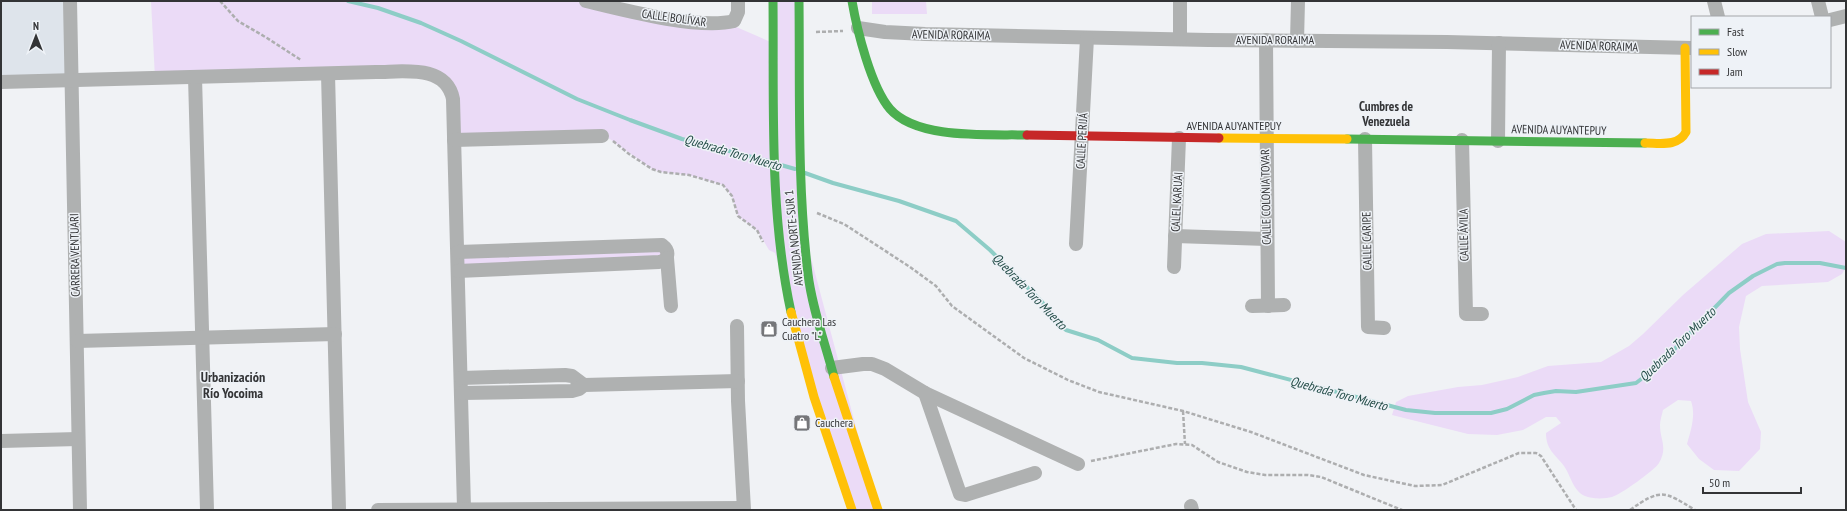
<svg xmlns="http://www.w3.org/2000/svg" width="1847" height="511" viewBox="0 0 1847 511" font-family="'PT Sans Narrow',sans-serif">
<rect width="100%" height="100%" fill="#f0f2f5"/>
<path fill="#dee4eb" d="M1 1H69L71 80 1 82Z"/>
<g fill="#ebdbf7">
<path d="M151 1H586L727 23 773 43V1H799L802 224 878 510H852L775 253 769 250 757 230 738 216 732 196 723 185 689 175 661 172 652 169 607 137 454 140 453 99 436 76 155 78Z"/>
<path d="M872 1H926L927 14H872Z"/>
<path d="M1829 231 1846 242V267L1842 274 1828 282 1762 286 1746 296 1739 327 1740 349 1748 402 1761 432 1760 449 1739 471 1714 470 1699 459 1687 444C1691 430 1696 415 1691 401L1678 400 1663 410C1662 415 1660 420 1660 425 1660 440 1668 447 1659 463 1655 470 1620 495 1612 497 1605 499 1591 499 1585 496 1573 491 1571 476 1564 466 1555 454 1546 450 1546 433L1561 423 1556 417H1546L1523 430 1497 435 1468 434 1392 415 1396 402 1408 396 1458 387 1482 385 1518 377 1548 366 1601 362 1629 346 1643 334 1683 295 1742 244 1766 234Z"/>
<path d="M655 245 667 258 458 271V252Z"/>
</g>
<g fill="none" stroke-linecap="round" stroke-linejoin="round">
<g stroke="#8dcdc6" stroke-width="4">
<path d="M348 1 378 8 421 23 461 41 577 99 630 120 682 139 768 161"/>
<path d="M781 165 795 169"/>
<path d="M805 173 833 183 899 201 956 221 990 250 1042 302 1059 324 1066 330 1098 340 1132 358 1177 363H1202L1241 367 1406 410 1435 413H1491L1507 409 1534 395 1544 393 1556 391 1576 392 1636 383 1657 367 1729 293 1753 276 1777 264 1785 263H1820L1846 268"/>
</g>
<g stroke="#adaeaf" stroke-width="2.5" stroke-dasharray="4 2" stroke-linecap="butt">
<path d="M220 1 238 21 267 38 301 60"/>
<path d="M816 32 843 31"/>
<path d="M613 141 629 154 652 169 661 172 689 175 723 185 732 196 738 216 757 230 763 242"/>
<path d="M817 213 844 224 910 267 936 286 952 306 1024 358 1068 380 1099 392 1183 411 1251 432 1364 475 1415 486 1442 485 1519 453H1536L1541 456 1576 510"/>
<path d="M1183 411 1185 444"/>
<path d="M1091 461 1176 444 1192 445 1218 462 1247 472 1265 475H1308L1321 477 1402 510"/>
<path d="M1630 510C1661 488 1664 491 1695 510"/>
</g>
<g stroke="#afb1b1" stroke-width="14">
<path d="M70 1 80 510"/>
<path d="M586 1C623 10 699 30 734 21L738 12V1"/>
<path d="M1714 1 1718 17"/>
<path d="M1818 1 1822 17"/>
<path d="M1830 20 1846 16"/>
<path d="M858 28 885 32 925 34 1208 40 1447 42 1692 48"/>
<path d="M1180 39V1"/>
<path d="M1266 40 1268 306"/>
<path d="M1297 41 1298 1"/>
<path d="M328 74 339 510"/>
<path d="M195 77 207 510"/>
<path d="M1 82 376 72C403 72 446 64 453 99L464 508"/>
<path d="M1365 139 1368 327 1384 328"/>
<path d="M454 140 602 136"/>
<path d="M1462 140 1466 314H1482"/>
<path d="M1498 141 1499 43"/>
<path d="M1175 236 1267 239"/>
<path d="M1076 244 1087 38"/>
<path d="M458 252 662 245C670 251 669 260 659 262L458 271"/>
<path d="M667 258 671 306"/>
<path d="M1174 267 1179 138"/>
<path d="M1252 306 1284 305"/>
<path d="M737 326 738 401 744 510"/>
<path d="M77 341 335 334"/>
<path d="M832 368 863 364H872L885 369 925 393 1078 464"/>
<path d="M461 378 565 375 572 376 584 385"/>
<path d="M462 393 572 391 579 389 584 385 738 381"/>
<path d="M925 393 960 494 965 495 1035 473"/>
<path d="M1 441 78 439"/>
<path d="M1191 506 1192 510"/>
<path d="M378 510 743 508"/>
</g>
<g stroke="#4caf50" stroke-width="9">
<path d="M773 1C774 105 769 211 791 312"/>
<path d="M799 1C800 92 797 184 808 274 812 308 825 343 834 377"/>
<path d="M852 1C857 30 871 87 890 109 917 140 990 134 1027 135"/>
<path d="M1347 139 1645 143"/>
</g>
<g stroke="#ffc107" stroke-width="9">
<path d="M1219 138 1347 139"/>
<path d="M1645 143C1660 143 1678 147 1686 132L1685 48"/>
<path d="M791 312 814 397 852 510"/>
<path d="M834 377 878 510"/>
</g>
<path stroke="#c62828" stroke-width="9" d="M1027 135 1219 138"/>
</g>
<defs>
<g id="shop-square" transform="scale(0.9)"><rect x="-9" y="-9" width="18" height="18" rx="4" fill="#757679" stroke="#eef2f7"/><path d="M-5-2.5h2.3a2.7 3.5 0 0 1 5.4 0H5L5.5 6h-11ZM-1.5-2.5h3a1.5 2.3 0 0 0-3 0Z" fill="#fff"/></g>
</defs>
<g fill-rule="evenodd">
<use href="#shop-square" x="769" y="329"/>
<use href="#shop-square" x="802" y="423"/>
</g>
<g text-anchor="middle" stroke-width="3" stroke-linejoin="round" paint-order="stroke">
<g font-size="12" fill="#333436" stroke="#eef2f7">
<text transform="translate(674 18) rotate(8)" y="4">CALLE BOLÍVAR</text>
<text transform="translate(951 35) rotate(1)" y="4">AVENIDA RORAIMA</text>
<text x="1275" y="44">AVENIDA RORAIMA</text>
<text transform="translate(1599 46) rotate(2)" y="4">AVENIDA RORAIMA</text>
<text x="1234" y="130">AVENIDA AUYANTEPUY</text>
<text transform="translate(1559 130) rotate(1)" y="4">AVENIDA AUYANTEPUY</text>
<text transform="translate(1082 141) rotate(-87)" y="4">CALLE PERIJÁ</text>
<text transform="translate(1266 197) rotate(-91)" y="4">CALLE COLONIA TOVAR</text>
<text transform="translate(1177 202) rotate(-87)" y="4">CALEL KARUAI</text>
<text transform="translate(1464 235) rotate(-91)" y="4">CALLE ÁVILA</text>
<text transform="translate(794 238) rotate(-96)" y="4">AVENIDA NORTE-SUR 1</text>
<text transform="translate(1367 241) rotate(-91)" y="4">CALLE CARIPE</text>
<text transform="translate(75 255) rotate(-91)" y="4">CARRERA VENTUARI</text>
</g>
<g font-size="12" fill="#333436" stroke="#eef2f7" text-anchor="start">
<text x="782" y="326">Cauchera Las<tspan x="782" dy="14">Cuatro "L"</tspan></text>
<text x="815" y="427">Cauchera</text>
</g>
<g font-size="13" font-weight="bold" fill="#333436" stroke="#eef2f7">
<text x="1386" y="111">Cumbres de<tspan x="1386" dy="15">Venezuela</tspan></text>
</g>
<g font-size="13" font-style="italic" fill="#244d48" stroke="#eef2f7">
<text transform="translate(733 152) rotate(16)" y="5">Quebrada Toro Muerto</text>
<text transform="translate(1030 291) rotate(46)" y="5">Quebrada Toro Muerto</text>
<text transform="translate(1677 344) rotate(-44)" y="5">Quebrada Toro Muerto</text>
<text transform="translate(1339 393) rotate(15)" y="5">Quebrada Toro Muerto</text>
</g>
<g font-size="14" font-weight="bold" fill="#333436" stroke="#eef2f7">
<text x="233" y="382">Urbanización<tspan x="233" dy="16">Río Yocoima</tspan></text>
</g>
</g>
<rect width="1847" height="511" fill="none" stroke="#333436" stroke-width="4"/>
<rect x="1691" y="16" width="140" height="72" fill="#eef2f7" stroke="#a3a6aa"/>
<rect x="1699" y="29" width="20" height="6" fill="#4caf50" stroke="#a3a6aa"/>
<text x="1727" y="36" font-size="12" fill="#333436">Fast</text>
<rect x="1699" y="49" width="20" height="6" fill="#ffc107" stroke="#a3a6aa"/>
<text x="1727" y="56" font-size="12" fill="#333436">Slow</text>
<rect x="1699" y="69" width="20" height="6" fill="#c62828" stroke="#a3a6aa"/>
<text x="1727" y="76" font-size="12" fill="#333436">Jam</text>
<g transform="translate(36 36)" stroke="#eef2f7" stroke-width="3" paint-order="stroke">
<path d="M0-3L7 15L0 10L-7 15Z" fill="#333436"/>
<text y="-6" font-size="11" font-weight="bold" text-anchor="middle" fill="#333436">N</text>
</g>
<path d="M1703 487v6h98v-6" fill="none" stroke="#333436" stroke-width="2"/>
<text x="1709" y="487" font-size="12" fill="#333436" stroke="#eef2f7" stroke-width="3" paint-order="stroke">50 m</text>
</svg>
